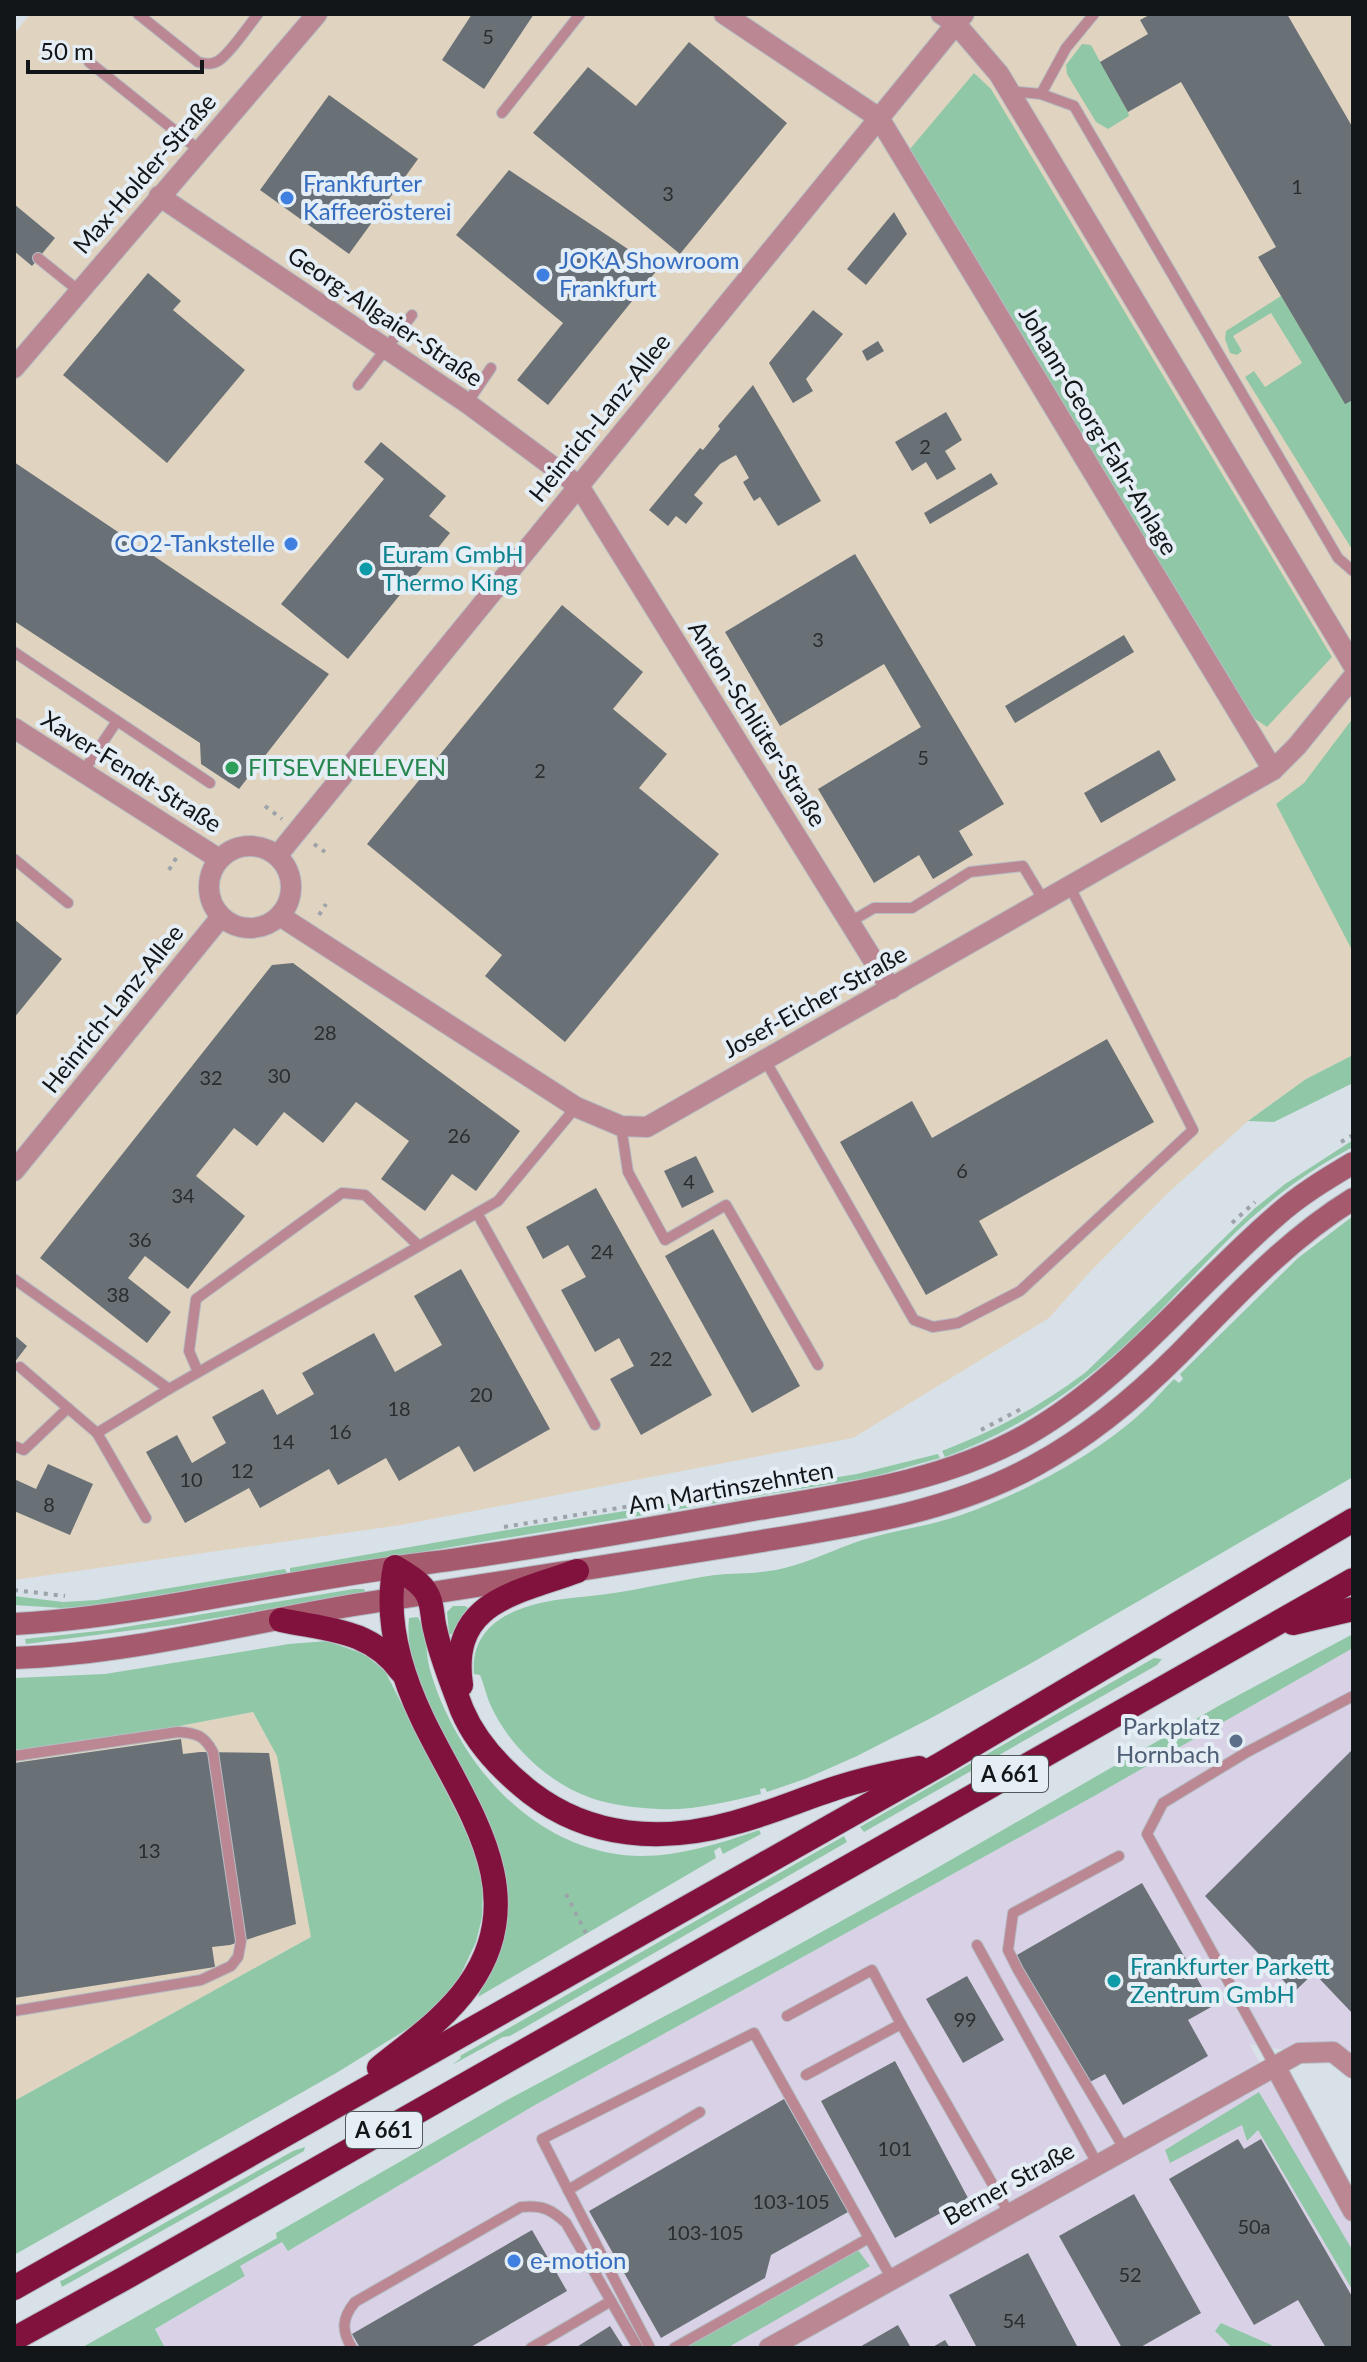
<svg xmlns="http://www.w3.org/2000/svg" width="1367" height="2362" viewBox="0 0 1367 2362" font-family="Lato,sans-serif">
<rect width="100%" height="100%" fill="#d8e1e8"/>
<path fill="#d9d2e7" d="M1353 1648V2068L1347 2060 1249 2044 1353 2223V2348H165L155 2329 245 2276 239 2266 282 2242 288 2251 535 2105 1096 1795Z"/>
<g fill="#e0d4c0">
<path d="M30 14H1353V1055L1306 1079 1248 1121 1169 1192 1088 1274 1049 1318 853 1438 401 1525 14 1580V34Z"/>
<path d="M253 1712 362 1909 14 2101V1741L79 1745Z"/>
</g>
<g fill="#90c8a7">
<path d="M1082 44 1091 45 1128 112 1129 116 1108 129 1096 122 1067 74 1066 65Z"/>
<path d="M974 73 991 89 1332 657 1267 727 1252 717 1233 689 910 149Z"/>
<path d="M1281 296 1345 403 1353 400V551L1245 377 1254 371 1265 387 1302 363 1271 313 1233 336 1242 351 1237 355 1230 353 1225 339 1226 331Z"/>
<path d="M1353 718V952L1276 804 1304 783Z"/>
<path d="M1353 1055V1083L1274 1122 1248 1121 1306 1079Z"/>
<path d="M1353 1140V1147C1315 1167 1280 1192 1249 1220 1205 1260 1168 1306 1124 1346 1071 1394 1013 1432 945 1457L942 1451C994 1431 1041 1406 1086 1372L1255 1208 1285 1184Z"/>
<path d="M1353 1216V1477L1028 1665 933 1717 857 1756 805 1779 767 1792 765 1788 760 1789 761 1794C727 1802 692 1811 658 1809 636 1808 611 1805 591 1798 548 1783 508 1745 490 1704 486 1695 484 1684 480 1675L474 1674C471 1639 492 1619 523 1608 550 1598 580 1598 607 1594 643 1589 679 1580 715 1575 733 1573 751 1574 769 1571 806 1566 838 1546 873 1537 902 1529 933 1525 961 1515 1022 1494 1092 1457 1140 1414 1152 1403 1163 1390 1174 1379L1179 1383 1183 1379 1180 1374 1298 1258Z"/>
<path d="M938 1454 940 1458 872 1477 290 1574V1568L525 1527 857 1474Z"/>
<path d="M285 1569 287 1573 101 1605 61 1608 14 1605V1596L63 1602 97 1600Z"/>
<path d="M354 1589H364L366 1593 173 1625 26 1644 25 1639 107 1630Z"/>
<path d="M453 1606H465L473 1611 456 1635 449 1634 447 1612Z"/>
<path d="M418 1617C428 1634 425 1652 430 1670 434 1683 439 1698 445 1710 476 1778 533 1838 610 1853 659 1863 713 1846 759 1830L761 1834 723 1854 720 1847 714 1851 716 1858 478 1997C488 1972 505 1944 506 1917 509 1848 473 1798 443 1740 436 1728 432 1714 426 1701 415 1674 406 1648 409 1618Z"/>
<path d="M1353 1634V1648L1096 1795 535 2105 288 2251 282 2242 240 2266 245 2276 155 2329 165 2348H81L277 2238 276 2233 507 2100 778 1956 928 1873 1222 1704Z"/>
<path d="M327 1641 364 1654 385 1671 475 1849 483 1885 482 1917 476 1942 458 1980 425 2018 338 2072 14 2255V2101L311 1937 277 1756 253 1712 100 1741 14 1751V1678L105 1674 289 1644Z"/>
<path d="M1154 1658 1162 1659 1157 1665 864 1832 860 1827Z"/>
<path d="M844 1836 847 1842 510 2036 503 2037 452 2065 461 2058 460 2056Z"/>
<path d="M1259 2092 1353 2251V2291L1258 2130 1247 2141 1242 2125 1170 2163 1165 2150Z"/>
<path d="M305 2147 304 2151 62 2287 60 2281 63 2280 293 2151Z"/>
<path d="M855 2246 870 2266 727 2348H680Z"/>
<path d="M1221 2323 1278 2348H1232L1215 2331Z"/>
</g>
<g fill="#697177">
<path d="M472 14H534L484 89 442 60Z"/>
<path d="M1151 14H1287L1353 128V400L1345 404 1258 257 1276 247 1181 82 1128 112 1100 62 1148 34 1140 20Z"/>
<path d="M689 42 787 123 680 254 533 133 588 67 636 106Z"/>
<path d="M329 95 418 159 349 254 260 190Z"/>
<path d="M509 170 658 269 548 405 517 380 563 323 456 235Z"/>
<path d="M14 204 55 238 32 266 14 251Z"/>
<path d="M894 212 907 234 866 285 847 269Z"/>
<path d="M148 273 181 301 173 310 245 370 167 463 63 375Z"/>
<path d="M813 310 843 334 806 379 813 391 793 403 769 363Z"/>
<path d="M878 341 884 351 867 361 862 351Z"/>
<path d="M753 385 821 501 778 526 760 497 754 501 743 482 749 478 736 455 720 464 694 495 703 503 686 524 676 516 668 526 649 510 700 448 703 450 720 429 718 426Z"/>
<path d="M946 412 962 440 945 451 956 469 937 480 926 462 912 471 895 442Z"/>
<path d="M381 442 446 496 429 516 450 533 348 659 281 604 384 479 364 462Z"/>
<path d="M14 462 329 674 239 789 201 764 200 743 14 621Z"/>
<path d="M991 473 998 484 930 524 924 513Z"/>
<path d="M855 554 1004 804 959 831 973 855 933 879 919 855 874 883 818 789 921 727 884 664 780 726 725 632Z"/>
<path d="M562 605 643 672 613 709 667 754 639 788 719 854 565 1042 485 976 502 955 367 844Z"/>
<path d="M1124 635 1134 652 1015 723 1005 706Z"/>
<path d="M1159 750 1176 780 1101 823 1084 793Z"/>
<path d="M14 919 62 959 14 1018Z"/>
<path d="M293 963 520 1131 476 1191 452 1174 425 1211 381 1179 409 1141 356 1102 323 1143 284 1112 257 1146 234 1128 196 1176 245 1216 188 1289 145 1256 128 1278 171 1312 147 1343 40 1258 272 965Z"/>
<path d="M1107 1039 1154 1122 979 1221 998 1255 926 1295 840 1142 912 1101 932 1138Z"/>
<path d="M696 1156 714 1192 682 1208 664 1171Z"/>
<path d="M596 1188 712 1395 641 1435 610 1379 634 1366 619 1338 595 1352 561 1290 586 1277 568 1245 543 1259 526 1227Z"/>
<path d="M713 1229 800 1386 752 1413 665 1256Z"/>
<path d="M461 1269 550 1429 474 1472 459 1446 399 1481 386 1458 338 1485 329 1469 260 1508 249 1488 185 1523 146 1452 177 1435 192 1463 226 1443 212 1417 263 1389 277 1415 314 1394 302 1373 374 1333 395 1372 442 1345 414 1296Z"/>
<path d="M14 1335 27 1346 14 1363Z"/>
<path d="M48 1464 93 1484 70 1535 14 1511V1479L36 1489Z"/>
<path d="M181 1739 183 1754 200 1752 269 1753 296 1924 230 1945 212 1947 215 1967 14 1998V1763Z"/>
<path d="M1353 1749V2014L1314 1973 1294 1992 1205 1896Z"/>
<path d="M1142 1883 1213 2006 1188 2020 1208 2056 1123 2105 1105 2074 1088 2083 1015 1956Z"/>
<path d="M967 1976 1004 2040 963 2063 926 1999Z"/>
<path d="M895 2061 968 2198 895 2238 821 2101Z"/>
<path d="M784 2099 848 2212 771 2255 765 2278 661 2338 589 2211Z"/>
<path d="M1238 2139 1244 2149 1261 2139 1353 2298V2348H1326L1298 2300 1254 2325 1169 2179Z"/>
<path d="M1134 2194 1201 2313 1139 2348H1122L1059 2236Z"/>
<path d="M532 2230 567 2291 469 2348H360L352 2334Z"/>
<path d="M1028 2253 1078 2348H977L949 2295Z"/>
<path d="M898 2325 911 2348H858Z"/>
<path d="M610 2326 624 2348H575Z"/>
<path d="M945 2340 950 2348H931Z"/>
</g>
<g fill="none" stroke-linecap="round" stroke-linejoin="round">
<g stroke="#b5bcc3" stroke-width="12">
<g id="service">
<path d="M138 14 198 62C205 64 212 65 218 61 229 55 249 25 258 14"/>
<path d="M89 62 199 150"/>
<path d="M1009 91 1041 94 1074 106 1338 558 1353 571"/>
<path d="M1041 94 1066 48 1094 14"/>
<path d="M502 113 580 14"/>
<path d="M38 258 79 291"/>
<path d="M358 385 412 315"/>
<path d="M467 403 491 368"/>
<path d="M14 652 210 783"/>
<path d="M83 772 117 721"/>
<path d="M14 859 68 903"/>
<path d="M850 922 874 908H912L970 872 1023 866 1044 901"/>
<path d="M765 1060 914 1320 933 1327 958 1323 1020 1291 1193 1130 1070 887"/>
<path d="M621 1126 628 1172 665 1240 726 1205 818 1365"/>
<path d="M477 1213 595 1425"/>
<path d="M14 1279 169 1389"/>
<path d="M20 1367 97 1433 169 1389 498 1201 576 1107"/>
<path d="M198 1372 189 1351 196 1299 342 1193 365 1195 419 1246"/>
<path d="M97 1433 146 1518"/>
<path d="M14 1446 24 1450 68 1408"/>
<path d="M14 1756 178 1732C196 1733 204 1735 213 1752L241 1941 238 1957 231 1966 201 1980 14 2011"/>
<path d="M1119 1856 1013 1913 1008 1950 1018 1970 1125 2150"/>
<path d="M977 1945 1098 2165"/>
<path d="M787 2016 872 1970 901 2024"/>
<path d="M1275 2066 1147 1834 1163 1803 1247 1752 1353 1696"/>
<path d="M806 2075 901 2024 1009 2213"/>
<path d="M700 2112 568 2190 542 2139 754 2033 892 2279"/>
<path d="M568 2190 650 2348"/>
<path d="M352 2348C341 2330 342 2318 355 2302L521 2207C542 2205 551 2209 566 2223L638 2348"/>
<path d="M531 2348 611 2301"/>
<path d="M674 2348 869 2238"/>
</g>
</g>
<g stroke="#b5bcc3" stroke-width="22">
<g id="minor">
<path d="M724 14 879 118 1273 770"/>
<path d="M941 14 956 24 999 74 1353 665"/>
<path d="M159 196 467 403 579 486 891 989"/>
<path d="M14 368 317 14"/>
<path d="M14 728 219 859"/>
<circle cx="250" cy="887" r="41"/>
<path d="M277 856 964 14"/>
<path d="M280 916 576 1107 621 1126 647 1127 1273 770 1297 746 1353 677"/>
<path d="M14 1171 221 917"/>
<path d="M1275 2066 1353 2211"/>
<path d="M769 2348 1299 2053 1333 2052 1353 2068"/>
</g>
</g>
<g stroke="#b5bcc3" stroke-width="24">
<g id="secondary">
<path d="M14 1624C73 1621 131 1612 188 1602 256 1590 323 1578 391 1568 415 1564 440 1562 464 1558 561 1544 657 1527 753 1510 847 1494 944 1482 1028 1434 1125 1378 1192 1289 1275 1217 1298 1196 1326 1179 1353 1163"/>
<path d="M14 1658C129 1654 241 1624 354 1605 482 1585 610 1566 738 1545 838 1528 943 1516 1034 1466 1088 1437 1135 1398 1179 1354 1234 1298 1285 1241 1353 1199"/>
</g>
</g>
<g stroke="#b5bcc3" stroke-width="26">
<g id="motorway">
<path d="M281 1620C328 1630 370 1629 401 1671"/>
<path d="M1293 1623 1353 1609"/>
<path d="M461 1685C449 1601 515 1594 577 1571"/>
<path d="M379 2068C411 2042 445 2019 469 1985 535 1892 464 1805 423 1720 401 1674 384 1618 395 1567 406 1574 421 1582 427 1594 433 1603 432 1619 435 1629 441 1657 452 1683 462 1710 476 1743 503 1771 531 1793 590 1838 662 1843 733 1823 768 1814 802 1799 836 1788 863 1779 891 1773 919 1768"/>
<path d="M14 2288 941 1764 1353 1520"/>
<path d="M14 2339 125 2278 1353 1580"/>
</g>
</g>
<g stroke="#9ca3a9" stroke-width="4" stroke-dasharray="4 6" stroke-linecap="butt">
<path d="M265 806 282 819"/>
<path d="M314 844 325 852"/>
<path d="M169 870 178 855"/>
<path d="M319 915 326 904"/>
<path d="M1341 1142 1353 1135"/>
<path d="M1232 1223 1255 1202"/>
<path d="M981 1430 1023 1408"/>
<path d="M504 1527 685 1497"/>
<path d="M14 1590 65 1596"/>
<path d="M566 1894 588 1937"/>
</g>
<use href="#service" stroke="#bb8793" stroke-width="10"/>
<use href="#minor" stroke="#bb8793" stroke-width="20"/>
<use href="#secondary" stroke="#a55a6e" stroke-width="22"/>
<use href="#motorway" stroke="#81123e" stroke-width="24"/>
</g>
<g fill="#3f7fe0" stroke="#e5eef5" stroke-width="3">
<circle cx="287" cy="198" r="8"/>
<circle cx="543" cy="275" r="8"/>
<circle cx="291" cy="544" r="8"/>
<circle cx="514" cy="2261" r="8"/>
</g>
<g fill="#0f9aa8" stroke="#e5eef5" stroke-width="3">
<circle cx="366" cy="569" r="8"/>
<circle cx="1114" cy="1981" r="8"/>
</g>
<circle fill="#2e9e5b" stroke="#e5eef5" stroke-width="3" cx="232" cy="768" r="8"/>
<circle fill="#5c6f8a" stroke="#e5eef5" stroke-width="3" cx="1236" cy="1741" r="8"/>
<g text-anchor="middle" stroke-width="8" stroke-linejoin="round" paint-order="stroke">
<g font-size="20" fill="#282d30">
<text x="488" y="44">5</text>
<text x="1297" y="194">1</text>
<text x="668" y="201">3</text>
<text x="925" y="454">2</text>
<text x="818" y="647">3</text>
<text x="923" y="765">5</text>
<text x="540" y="778">2</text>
<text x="325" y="1040">28</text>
<text x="279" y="1083">30</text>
<text x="211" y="1085">32</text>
<text x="459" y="1143">26</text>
<text x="962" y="1178">6</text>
<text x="689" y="1189">4</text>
<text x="183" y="1203">34</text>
<text x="140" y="1247">36</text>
<text x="602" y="1259">24</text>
<text x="118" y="1302">38</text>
<text x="661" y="1366">22</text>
<text x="481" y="1402">20</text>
<text x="399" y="1416">18</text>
<text x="340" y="1439">16</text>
<text x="283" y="1449">14</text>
<text x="242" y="1478">12</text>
<text x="191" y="1487">10</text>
<text x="49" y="1512">8</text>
<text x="149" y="1858">13</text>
<text x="965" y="2027">99</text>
<text x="895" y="2156">101</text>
<text x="791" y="2209">103-105</text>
<text x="1254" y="2234">50a</text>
<text x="705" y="2240">103-105</text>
<text x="1130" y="2282">52</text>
<text x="1014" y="2328">54</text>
</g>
<g fill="#e5eef5" stroke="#52575a" stroke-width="2">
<rect x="972" y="1756" width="76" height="36" rx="6"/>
<rect x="346" y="2112" width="76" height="36" rx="6"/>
</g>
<g font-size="22" font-weight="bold" fill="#131618">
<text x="1010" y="1782">A 661</text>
<text x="384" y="2138">A 661</text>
</g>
<g font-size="24" fill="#131618" stroke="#e5eef5">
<text transform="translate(145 174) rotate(-49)" y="8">Max-Holder-Straße</text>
<text transform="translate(385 317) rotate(34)" y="8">Georg-Allgaier-Straße</text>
<text transform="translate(600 418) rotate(-51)" y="8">Heinrich-Lanz-Allee</text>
<text transform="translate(1098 431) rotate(59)" y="8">Johann-Georg-Fahr-Anlage</text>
<text transform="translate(757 724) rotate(58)" y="8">Anton-Schlüter-Straße</text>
<text transform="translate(131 772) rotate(32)" y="8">Xaver-Fendt-Straße</text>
<text transform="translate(815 1002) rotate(-29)" y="8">Josef-Eicher-Straße</text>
<text transform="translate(113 1009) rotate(-51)" y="8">Heinrich-Lanz-Allee</text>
<text transform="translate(731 1488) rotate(-10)" y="8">Am Martinszehnten</text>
<text transform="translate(1009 2184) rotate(-29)" y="8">Berner Straße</text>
</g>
<g font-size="24" fill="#366cbe" stroke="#e5eef5" text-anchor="start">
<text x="303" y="192">Frankfurter<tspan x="303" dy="28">Kaffeerösterei</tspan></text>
<text x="559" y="269">JOKA Showroom<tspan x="559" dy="28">Frankfurt</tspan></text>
<text x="275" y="552" text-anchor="end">CO2-Tankstelle</text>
<text x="530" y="2269">e-motion</text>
</g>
<g font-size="24" fill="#0d838f" stroke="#e5eef5" text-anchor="start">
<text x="382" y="563">Euram GmbH<tspan x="382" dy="28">Thermo King</tspan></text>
<text x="1130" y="1975">Frankfurter Parkett<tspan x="1130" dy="28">Zentrum GmbH</tspan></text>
</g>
<g font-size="24" fill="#27864d" stroke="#e5eef5" text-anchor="start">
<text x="248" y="776">FITSEVENELEVEN</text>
</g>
<g font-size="24" fill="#4e5e75" stroke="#e5eef5" text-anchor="end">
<text x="1220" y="1735">Parkplatz<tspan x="1220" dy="28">Hornbach</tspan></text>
</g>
</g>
<rect width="1367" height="2362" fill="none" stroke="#131618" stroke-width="32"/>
<path d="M28 60v12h174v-12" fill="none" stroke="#131618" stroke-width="4"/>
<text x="40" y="60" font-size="24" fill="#131618" stroke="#e5eef5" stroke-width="6" paint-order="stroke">50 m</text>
</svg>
